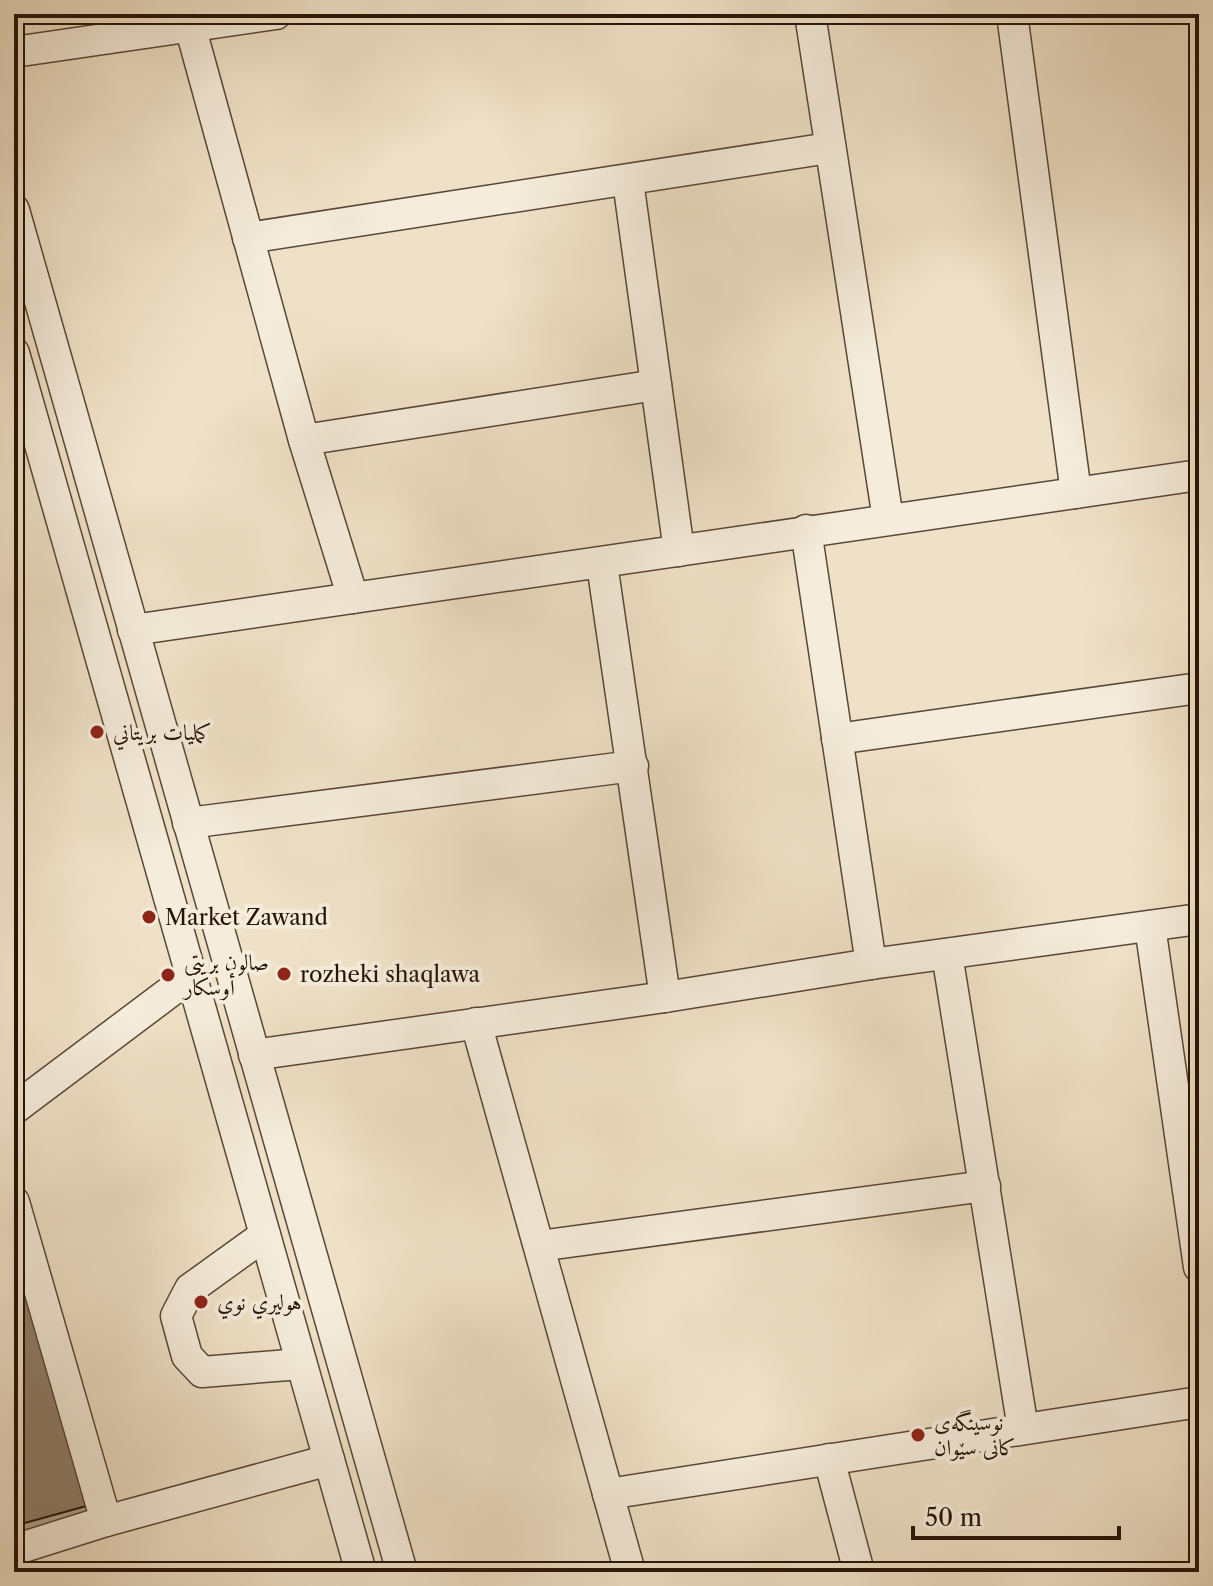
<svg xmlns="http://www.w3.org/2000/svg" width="1213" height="1586" viewBox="0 0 1213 1586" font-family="'Libre Caslon Text',Amiri,serif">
<defs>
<filter id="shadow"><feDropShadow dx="7" dy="7" stdDeviation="0" flood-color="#0004"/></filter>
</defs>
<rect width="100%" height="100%" fill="#efe1c7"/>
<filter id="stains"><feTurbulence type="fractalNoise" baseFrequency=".0025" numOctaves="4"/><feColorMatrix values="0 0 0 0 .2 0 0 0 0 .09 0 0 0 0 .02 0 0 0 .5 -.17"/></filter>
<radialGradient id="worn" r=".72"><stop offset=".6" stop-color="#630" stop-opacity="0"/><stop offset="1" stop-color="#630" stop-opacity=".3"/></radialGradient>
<path fill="#8f7f6b" stroke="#271407" stroke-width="2" filter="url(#shadow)" d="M14 1246 90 1505 14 1526Z"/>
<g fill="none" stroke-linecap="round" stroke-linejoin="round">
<g stroke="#594737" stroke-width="33">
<g id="minor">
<path d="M810 14 888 519"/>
<path d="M1012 14 1076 493"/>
<path d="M190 26 304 440 353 598"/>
<path d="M14 52 276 14"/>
<path d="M628 181 679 551"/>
<path d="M14 210 402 1572"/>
<path d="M248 238 829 148"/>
<path d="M14 353 361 1572"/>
<path d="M304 440 656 385"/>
<path d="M806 530 871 964"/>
<path d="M602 564 665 997"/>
<path d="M133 630 1199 475"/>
<path d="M837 739 1199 688"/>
<path d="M188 823 633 766"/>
<path d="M1150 926 1199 1267"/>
<path d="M947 954 1023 1429"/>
<path d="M476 1023 630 1572"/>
<path d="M254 1055 665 997 871 964 1199 919"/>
<path d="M14 1109 191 976"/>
<path d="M14 1202 106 1521"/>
<path d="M265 1235 190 1289 176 1316 187 1356 202 1372 301 1364"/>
<path d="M539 1246 985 1186"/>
<path d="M829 1459 859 1572"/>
<path d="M608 1494 1199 1402"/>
<path d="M14 1550 106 1521 329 1460"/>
</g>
</g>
<use href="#minor" stroke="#f5ecdb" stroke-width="30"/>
</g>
<g fill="#8f2418" stroke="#f5ecdb" stroke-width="3">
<circle cx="97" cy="732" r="8"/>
<circle cx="149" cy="917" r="8"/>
<circle cx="284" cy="974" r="8"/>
<circle cx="168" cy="975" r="8"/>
<circle cx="201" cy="1302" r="8"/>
<circle cx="918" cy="1435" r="8"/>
</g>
<g text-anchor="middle" stroke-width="8" stroke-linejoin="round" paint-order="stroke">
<g font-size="22" fill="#271407" stroke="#f5ecdb" text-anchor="start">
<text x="113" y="740">كمليات بريتاني</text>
<text x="165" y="925">Market Zawand</text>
<text x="184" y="970">صالون بريتي<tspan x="184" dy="25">أوسكار</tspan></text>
<text x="300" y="982">rozheki shaqlawa</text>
<text x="217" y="1310">هوليري نوي</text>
<text x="934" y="1430">نوسینگەی<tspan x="934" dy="25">کانی سێوان</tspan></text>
</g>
</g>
<rect width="1213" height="1586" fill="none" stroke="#efe1c7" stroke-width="48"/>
<rect x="16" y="16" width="1181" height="1554" fill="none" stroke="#271407" stroke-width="4"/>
<rect x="24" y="24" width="1165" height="1538" fill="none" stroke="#271407" stroke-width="2"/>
<path d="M913 1526v12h206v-12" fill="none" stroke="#271407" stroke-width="4"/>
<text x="925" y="1526" font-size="24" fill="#271407" stroke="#f5ecdb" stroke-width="6" paint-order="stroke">50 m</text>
<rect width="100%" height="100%" filter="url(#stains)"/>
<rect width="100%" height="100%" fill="url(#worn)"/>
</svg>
